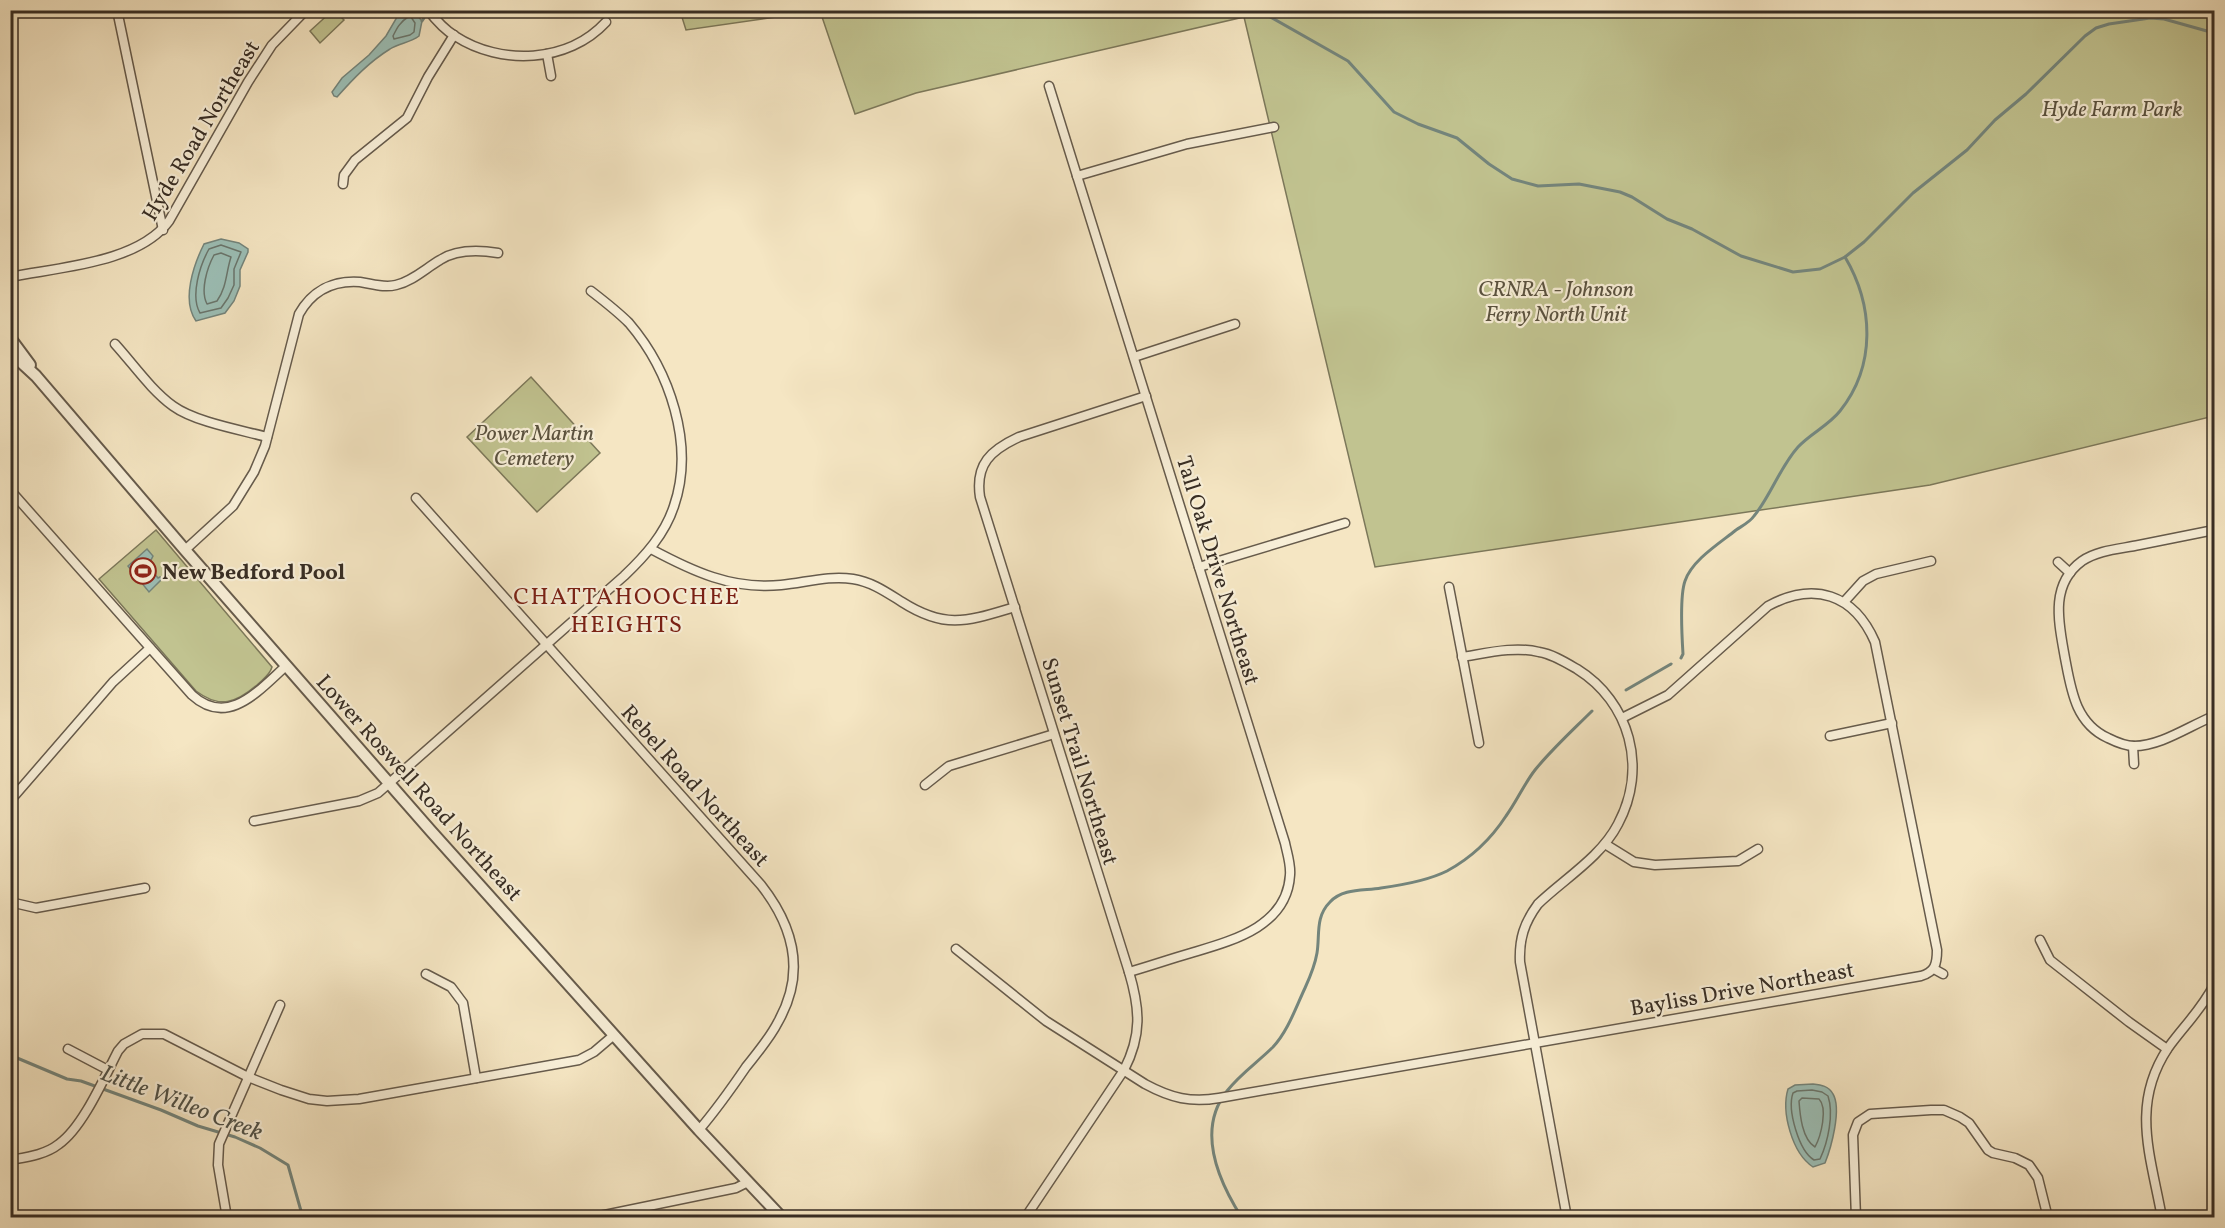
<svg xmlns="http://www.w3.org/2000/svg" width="2225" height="1228" viewBox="0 0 2225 1228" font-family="Vollkorn,serif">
<rect width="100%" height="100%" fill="#f5e6c3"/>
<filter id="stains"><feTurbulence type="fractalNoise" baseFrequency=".00333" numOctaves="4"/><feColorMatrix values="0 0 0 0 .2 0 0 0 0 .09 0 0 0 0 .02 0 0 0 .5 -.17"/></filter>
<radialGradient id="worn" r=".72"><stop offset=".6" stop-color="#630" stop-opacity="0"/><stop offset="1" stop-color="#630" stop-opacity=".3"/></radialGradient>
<g fill="#c1c390" stroke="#7c785a" stroke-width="1.5">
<path d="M332 11H335L344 20 320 43 310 31Z"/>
<path d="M680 11V10L818 11 686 30Z"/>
<path d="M820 11H2214V416L1930 485 1375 567 1244 17 916 93 855 114Z"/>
<path d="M531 377 600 453 537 512 467 437Z"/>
<path d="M156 530 272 667C270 675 263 679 257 685 236 703 220 709 196 691L99 579Z"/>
</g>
<g fill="#9cbfb6" stroke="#74857c" stroke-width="1.5">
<path d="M409 10 413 11 422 21 419 36C410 43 399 43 390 49 369 62 353 79 337 97L334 96 332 92 342 78 369 55 386 36 397 17Z"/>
<path d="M221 239 239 243 248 249V252L240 270V286L234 301 225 313 196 321C181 300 194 264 204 244Z"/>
<path d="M147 549 153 556 148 566 158 578 160 577 162 579 149 592 128 566Z"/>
<path d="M1813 1084C1821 1085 1829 1086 1833 1094 1842 1109 1831 1148 1825 1163L1813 1167C1792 1153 1781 1112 1788 1089L1795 1085Z"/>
</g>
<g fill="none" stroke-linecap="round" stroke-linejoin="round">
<g stroke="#6a766d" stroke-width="1.5">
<path d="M408 17H411L415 23 414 32 410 35 394 39 393 36C397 28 400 22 408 17Z"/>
<path d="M221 245 241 252 234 269V285L228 298 221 308 200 313C190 296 200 265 209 249Z"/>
<path d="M221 253 231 257C226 272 227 287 217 301L207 304C200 291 207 268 214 255Z"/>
<path d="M1812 1090 1822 1092 1828 1096C1834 1114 1828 1142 1820 1159L1814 1160C1799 1151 1787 1110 1793 1093L1797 1091Z"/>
<path d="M1802 1098 1819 1099C1828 1108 1821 1136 1815 1147 1802 1139 1800 1115 1799 1101Z"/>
</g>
<g stroke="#74857c" stroke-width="3">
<path d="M1258 10 1348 61 1394 112 1418 124 1457 138 1489 164 1512 179 1538 186 1579 184 1620 192 1632 197 1667 219 1692 229 1741 256 1793 272 1820 269 1845 257 1864 242 1913 193 1967 150 1995 120 2026 94 2085 36 2096 28 2109 24 2150 18 2164 19 2214 33"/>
<path d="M422 21 424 18"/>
<path d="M1681 658 1683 654C1682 638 1680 595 1685 581 1692 560 1720 543 1736 530 1742 526 1750 522 1754 516 1770 497 1780 467 1798 447 1811 433 1828 426 1840 411 1876 366 1874 306 1845 257"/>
<path d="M1626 690 1671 664"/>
<path d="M10 1055 67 1079 81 1081 161 1110 198 1126 235 1137 260 1148 288 1165 303 1218"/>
<path d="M1242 1218C1219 1182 1196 1130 1227 1091 1240 1074 1258 1062 1273 1047 1288 1031 1296 1007 1305 988 1310 977 1315 965 1317 953 1320 935 1315 917 1330 902 1343 888 1364 891 1381 888 1403 885 1427 881 1447 871 1471 858 1491 839 1506 816 1517 801 1524 784 1535 770 1552 749 1573 730 1592 711"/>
</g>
<g stroke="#665b4c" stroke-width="11">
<g id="minor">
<path d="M117 10 163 230"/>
<path d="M428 10C435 19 445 30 455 36 501 66 568 63 606 22"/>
<path d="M547 54 551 76"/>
<path d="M1049 86 1285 843C1287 853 1291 864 1290 875 1287 927 1231 941 1191 953 1170 959 1150 966 1129 972"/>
<path d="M1077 176 1187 144 1274 127"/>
<path d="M343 184 344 175 355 160 407 118 428 77 454 35"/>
<path d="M10 277C60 267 138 263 169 221L248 82 272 45 306 10"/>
<path d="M115 344C134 365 151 390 173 406 195 422 241 430 267 437"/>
<path d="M1134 357 1235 324"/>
<path d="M10 490 192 695C228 728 259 690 286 666"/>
<path d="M416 498 761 885C794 927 806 973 778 1022 770 1038 757 1053 746 1067 731 1089 716 1110 699 1130"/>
<path d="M2214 530C2189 535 2164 540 2139 545 2120 549 2098 550 2082 561 2049 585 2059 624 2065 658 2071 689 2075 723 2108 738 2116 742 2125 746 2134 746 2161 746 2189 726 2214 716"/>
<path d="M651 549C692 571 732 590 781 585 804 583 829 575 853 579 872 582 886 592 902 602 946 630 968 621 1015 607"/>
<path d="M185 550 233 506 254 472 265 446 299 314C312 291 333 280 360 282 373 284 384 288 396 285 413 281 426 268 440 260 457 249 479 250 498 253"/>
<path d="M2058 562 2070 573"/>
<path d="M1199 567 1345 523"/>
<path d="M1449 587 1479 743"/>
<path d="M1844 602 1863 581 1876 574 1931 561"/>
<path d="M1462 657C1487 653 1515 646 1539 652 1552 654 1565 662 1577 669 1630 702 1648 768 1618 824 1601 857 1564 879 1538 904 1524 923 1519 939 1520 962L1567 1218"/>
<path d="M1830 736 1892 723"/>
<path d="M2133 746 2134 764"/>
<path d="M925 785 949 766 1054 734"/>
<path d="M10 801 113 682 150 648"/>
<path d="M254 821 359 801 378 793 624 576C645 556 665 534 674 506 695 445 670 371 629 323 617 311 604 301 591 291"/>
<path d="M1605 844 1634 862 1655 865 1738 861 1758 849"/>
<path d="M10 902 36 908 145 888"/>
<path d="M2040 940 2050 960 2129 1022 2167 1049"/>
<path d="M956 949 1046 1021 1145 1084C1171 1098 1191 1103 1219 1098L1921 976C1935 972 1937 964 1937 950L1875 642C1854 594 1814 581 1768 606L1668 695 1622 718"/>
<path d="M1934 969 1943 974"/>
<path d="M426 974 451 987 463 1003 476 1078"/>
<path d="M68 1049 108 1070"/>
<path d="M10 1160C27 1157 45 1155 59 1144 83 1127 104 1078 118 1051L124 1044 142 1034H164L248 1077 281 1090 309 1099 327 1101 359 1099 579 1060 594 1052 614 1035"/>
<path d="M227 1218 218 1165 219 1144 280 1005"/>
<path d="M590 1218 736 1188 748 1182"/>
<path d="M1025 1218 1124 1070C1142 1035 1140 1009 1129 972L980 497C975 464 991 450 1019 437L1146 396"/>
<path d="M1856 1218 1853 1135 1858 1122 1870 1114 1931 1110H1944L1960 1117 1969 1123 1988 1150 1993 1153 2015 1158 2029 1165 2038 1178 2048 1218"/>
<path d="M1867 1218H1889"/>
<path d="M2162 1218C2151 1156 2130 1105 2168 1048 2183 1027 2202 1009 2214 985"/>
</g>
</g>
<g stroke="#665b4c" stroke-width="14">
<g id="tertiary">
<path d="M10 338 30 365"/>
<path d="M10 352 36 376 185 550 430 830 699 1130 782 1218"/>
</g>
</g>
<use href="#minor" stroke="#f8efd8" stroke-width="8"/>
<use href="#tertiary" stroke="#f8efd8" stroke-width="10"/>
</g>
<defs>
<g id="stadium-ring" transform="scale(1.35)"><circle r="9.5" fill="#f8efd8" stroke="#8f2418" stroke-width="1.5"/><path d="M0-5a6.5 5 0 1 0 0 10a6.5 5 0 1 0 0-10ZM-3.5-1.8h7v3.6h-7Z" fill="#8f2418"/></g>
</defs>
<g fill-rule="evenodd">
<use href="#stadium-ring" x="143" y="571"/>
</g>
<g text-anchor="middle" stroke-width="4.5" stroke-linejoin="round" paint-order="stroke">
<g font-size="22" font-style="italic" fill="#5a523f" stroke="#f8efd8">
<text x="2112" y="116">Hyde Farm Park</text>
<text x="1556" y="296">CRNRA - Johnson<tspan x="1556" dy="25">Ferry North Unit</tspan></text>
<text x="534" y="440">Power Martin<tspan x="534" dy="25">Cemetery</tspan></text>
</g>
<g font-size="22" fill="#372d24" stroke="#f8efd8">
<text transform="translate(200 130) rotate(-59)" y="8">Hyde Road Northeast</text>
<text transform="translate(1219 570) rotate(73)" y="8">Tall Oak Drive Northeast</text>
<text transform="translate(1081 761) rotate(73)" y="8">Sunset Trail Northeast</text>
<text transform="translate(696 785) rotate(48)" y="8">Rebel Road Northeast</text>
<text transform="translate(420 787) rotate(48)" y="8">Lower Roswell Road Northeast</text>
<text transform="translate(1742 988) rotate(-10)" y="8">Bayliss Drive Northeast</text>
</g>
<g font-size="22" font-weight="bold" fill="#372d24" stroke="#f8efd8" text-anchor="start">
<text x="162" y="579">New Bedford Pool</text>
</g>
<g font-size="24" letter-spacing="1.5" fill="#7a1f14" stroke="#f8efd8">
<text x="627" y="604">CHATTAHOOCHEE<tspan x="627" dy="28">HEIGHTS</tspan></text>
</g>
<g font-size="24" font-style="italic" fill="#505248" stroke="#f8efd8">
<text transform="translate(182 1102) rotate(21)" y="8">Little Willeo Creek</text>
</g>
</g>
<rect width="2225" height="1228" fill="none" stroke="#f5e6c3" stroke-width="36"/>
<rect x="12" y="12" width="2201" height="1204" fill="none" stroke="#372d24" stroke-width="3"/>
<rect x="18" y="18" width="2189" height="1192" fill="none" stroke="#372d24" stroke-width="1.5"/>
<rect width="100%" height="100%" filter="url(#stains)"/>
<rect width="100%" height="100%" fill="url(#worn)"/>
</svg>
